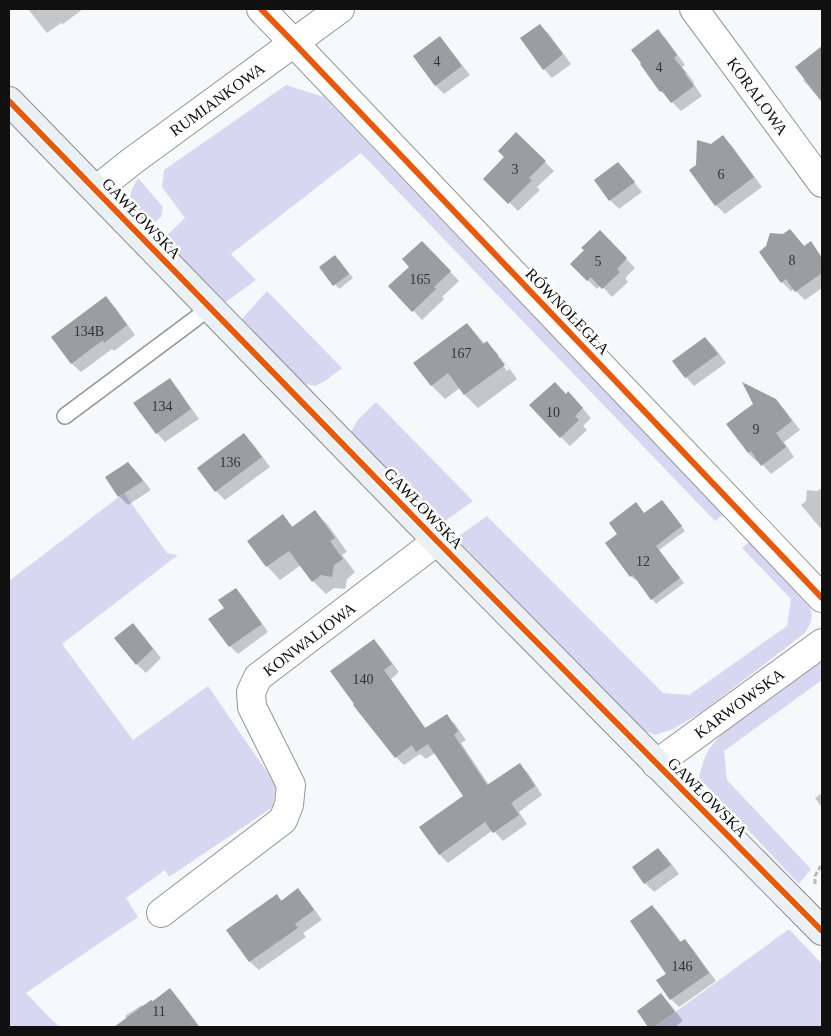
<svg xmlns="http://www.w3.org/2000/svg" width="831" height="1036" viewBox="0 0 831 1036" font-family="Georgia,serif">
<rect width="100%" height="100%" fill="#f5f9fc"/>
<g fill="#d8d7f2">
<path d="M286 85 324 97 723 515 715 521 361 153 231 254 256 280 223 304 160 242 185 218 162 187 164 170Z"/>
<path d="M138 178 163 207 161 217 148 228C139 219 127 207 131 193 132 188 136 182 138 178Z"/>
<path d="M267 291 342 368 325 381 315 386 296 382 241 320Z"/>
<path d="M376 402 473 501 441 524 351 432 357 421Z"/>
<path d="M124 493 167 553 178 555 62 644 133 740 208 686 276 785 273 807 169 877 165 870 126 898 138 917 26 993 50 1018 60 1027H9V581Z"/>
<path d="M487 516 663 693 689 695 787 626 791 599 742 548 749 542 808 601C814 617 813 619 805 633L702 712 673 729 655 735 645 731 456 538Z"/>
<path d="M822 661V680L724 751 727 780 811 869 799 884 699 778C704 755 708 748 725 731Z"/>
<path d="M789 929 822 964V1027H655Z"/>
</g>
<g fill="#0003" fill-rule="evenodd">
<path d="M28 9H83L63 24 61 23 47 33Z"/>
<path d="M540 26 549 34 571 64 552 78 544 69Z"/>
<path d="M658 31 667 40 685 65 682 67 694 82 693 83 702 96 681 111 661 91Z"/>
<path d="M440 38 448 47 470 75 444 94 435 85Z"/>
<path d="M821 48 822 50V102L803 80 805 79Z"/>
<path d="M516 133 554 171 537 187 540 190 518 211 485 179 506 157Z"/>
<path d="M723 137 732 146 762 187 725 214 716 205 697 166 711 145Z"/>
<path d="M627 173 642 192 619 209 610 200 596 180Z"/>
<path d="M790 230 805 247 817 254 822 261V288L805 300 794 289 791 291 782 282 784 235Z"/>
<path d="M600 232 635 268 625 278 628 282 612 297 601 285 597 289 571 264 585 250Z"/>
<path d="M422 242 459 281 442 297 444 299 422 320 390 286 411 267Z"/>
<path d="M339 260 353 278 339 289 321 267Z"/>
<path d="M106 298 115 307 135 335 114 351 112 349 81 372 72 364 52 337Z"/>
<path d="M467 324 485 344 487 343 500 356 517 379 478 408 465 395 460 388 445 399 432 386ZM496 355H499L509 369 507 371Z"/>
<path d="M705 338 714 347 726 363 694 386 686 377Z"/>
<path d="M169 380 178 389 199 419 165 442 157 433Z"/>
<path d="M566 395 577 402 591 418 583 426 587 430 570 446 561 437Z"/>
<path d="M776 400 785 410 800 430 784 442 794 457 771 474 759 461 757 462 748 453Z"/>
<path d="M244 435 253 444 270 467 225 500 216 491 199 468Z"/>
<path d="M128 463 137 472 151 490 128 505 119 496Z"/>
<path d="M822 488V530L801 505 806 501 807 490 817 491Z"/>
<path d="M666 505 685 531 659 550 684 583 656 604 637 579 635 580 631 576 606 543 645 514Z"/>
<path d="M315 512 328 525 347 552 342 555 355 572 347 579 345 589 334 588 326 594 313 581 301 565 280 580 267 566 249 541 283 516 294 528Z"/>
<path d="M236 589 243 597 268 632 238 654 230 646 226 608Z"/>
<path d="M133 625 142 634 161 658 146 673 137 664Z"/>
<path d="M374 641 382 649 399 672 391 679 426 729 446 716 455 724 466 740 461 743 489 785 519 764 528 773 542 795 519 812 527 824 503 841 493 830 448 863 440 855 420 828 465 796 435 753 426 759 420 754 404 765 396 757Z"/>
<path d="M822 793V807L815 798Z"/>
<path d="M658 849 667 858 679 874 654 892 645 883Z"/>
<path d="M298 890 307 899 322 920 303 933 306 937 259 970 250 962 228 931 277 896 282 901Z"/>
<path d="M652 906 660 914 682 943 685 941 692 948 716 981 679 1007 671 999 658 981 667 974Z"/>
<path d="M170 990 179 999 200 1027H133L125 1016 142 1005 144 1007 153 1003Z"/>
<path d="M661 995 670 1004 683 1021 675 1027H650L639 1012Z"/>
</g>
<g fill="#9a9ea0">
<path d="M540 24 563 54 543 70 520 38Z"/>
<path d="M658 29 677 55 674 58 686 73 685 74 694 86 671 103 662 91 660 92 640 64 641 63 631 50Z"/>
<path d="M440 36 462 66 435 86 413 56Z"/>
<path d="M822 46V102L795 67Z"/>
<path d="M516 132 546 161 529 178 532 180 508 204 483 179 504 157 498 151Z"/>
<path d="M723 135 754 177 715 206 689 170 696 165 697 140 711 144Z"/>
<path d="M618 162 635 182 609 201 594 180Z"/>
<path d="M790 229 804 246 811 241 822 258V273L795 292 786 279 781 283 759 252 766 246 770 233 783 234Z"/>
<path d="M600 230 627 258 617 269 620 272 602 289 591 277 587 281 570 264 584 250 581 248Z"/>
<path d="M422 241 451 271 434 287 436 289 412 312 388 286 409 267 402 259Z"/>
<path d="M335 255 349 274 333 286 319 267Z"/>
<path d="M106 296 127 325 104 343 103 340 71 364 51 337Z"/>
<path d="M467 323 483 344 487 341 505 365 464 395 448 373 431 386 413 363Z"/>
<path d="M705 337 718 354 685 378 672 361Z"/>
<path d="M170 378 191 409 156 434 133 403Z"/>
<path d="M555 382 566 394 568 391 583 408 575 416 579 420 560 438 529 405Z"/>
<path d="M742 382 776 399 792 421 776 433 786 447 761 466 751 451 748 453 726 424 753 404Z"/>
<path d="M244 433 262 457 215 492 197 468Z"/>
<path d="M128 462 143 481 118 497 105 477Z"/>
<path d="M662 500 682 526 656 546 680 578 651 600 633 575 630 577 605 543 617 534 609 523 636 502 644 513Z"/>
<path d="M315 510 335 538 330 541 343 559 334 565 332 577 321 575 312 582 289 551 266 567 247 541 283 514 292 527Z"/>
<path d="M236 588 262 624 229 647 208 619 224 608 218 600Z"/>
<path d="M133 623 153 649 136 665 114 638Z"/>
<path d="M374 639 392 664 384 670 425 728 447 714 458 731 454 735 487 785 520 763 535 786 511 803 519 815 493 833 485 822 439 855 419 827 463 796 428 744 416 752 412 745 395 758 353 705 354 704 330 671Z"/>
<path d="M658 848 671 865 644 884 632 867Z"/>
<path d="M298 888 314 910 295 924 298 928 249 962 226 930 277 894 281 901Z"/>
<path d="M652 905 680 942 685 939 709 973 670 1000 656 980 666 974 630 921Z"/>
<path d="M170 988 199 1027H114L151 1000 153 1001Z"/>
<path d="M661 993 675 1012 654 1027H648L637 1011Z"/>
</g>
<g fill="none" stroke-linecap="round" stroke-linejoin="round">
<g stroke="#939596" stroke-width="18">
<path id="lane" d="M65 416 195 319 210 307"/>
</g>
<g stroke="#939596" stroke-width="30">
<g id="street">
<path d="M261 9 294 43 822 598"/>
<path d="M694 9 822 183"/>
<path d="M96 190 131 162 340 9"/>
<path d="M656 764 822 643"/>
<path d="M161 913 283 820 289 805 291 785 252 707 251 692 258 677 437 541"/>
</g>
</g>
<g stroke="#8a8c8d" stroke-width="30">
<path id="secondary" d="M9 101 437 541 822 931"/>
</g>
<path stroke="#b8b8b9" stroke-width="3" stroke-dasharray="5 2.5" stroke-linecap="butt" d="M815 884V876L822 864"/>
<use href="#lane" stroke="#fefeff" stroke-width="15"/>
<use href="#street" stroke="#fefeff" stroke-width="28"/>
<use href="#secondary" stroke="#ebf0f5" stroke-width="28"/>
<g stroke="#fff" stroke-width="9">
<g id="cycleway">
<path d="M261 9 294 43 822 598"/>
<path d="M9 101 437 541 822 931"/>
</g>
</g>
<use href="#cycleway" stroke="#e8590c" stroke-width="6"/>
</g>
<g text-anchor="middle" stroke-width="5" stroke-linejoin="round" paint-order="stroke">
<g font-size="14" fill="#323434">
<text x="437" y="66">4</text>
<text x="659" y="72">4</text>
<text x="515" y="174">3</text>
<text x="721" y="179">6</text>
<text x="792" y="265">8</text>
<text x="598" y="266">5</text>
<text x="420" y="284">165</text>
<text x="89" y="336">134B</text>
<text x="461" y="358">167</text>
<text x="162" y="411">134</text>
<text x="553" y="417">10</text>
<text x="756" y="434">9</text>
<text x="230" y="467">136</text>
<text x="643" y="566">12</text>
<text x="363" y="684">140</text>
<text x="682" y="971">146</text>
<text x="159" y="1016">11</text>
</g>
<g font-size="16" fill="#101010" stroke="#fff">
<text transform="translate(758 96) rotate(54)" y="6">KORALOWA</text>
<text transform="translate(217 99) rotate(-36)" y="6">RUMIANKOWA</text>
<text transform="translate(142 218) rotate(46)" y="6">GAWŁOWSKA</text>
<text transform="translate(568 311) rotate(46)" y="6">RÓWNOLEGŁA</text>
<text transform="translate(424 508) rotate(46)" y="6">GAWŁOWSKA</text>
<text transform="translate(309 639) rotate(-37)" y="6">KONWALIOWA</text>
<text transform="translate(739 703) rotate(-36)" y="6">KARWOWSKA</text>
<text transform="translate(708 797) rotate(45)" y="6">GAWŁOWSKA</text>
</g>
</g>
<rect width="831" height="1036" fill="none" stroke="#101010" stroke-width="20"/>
</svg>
